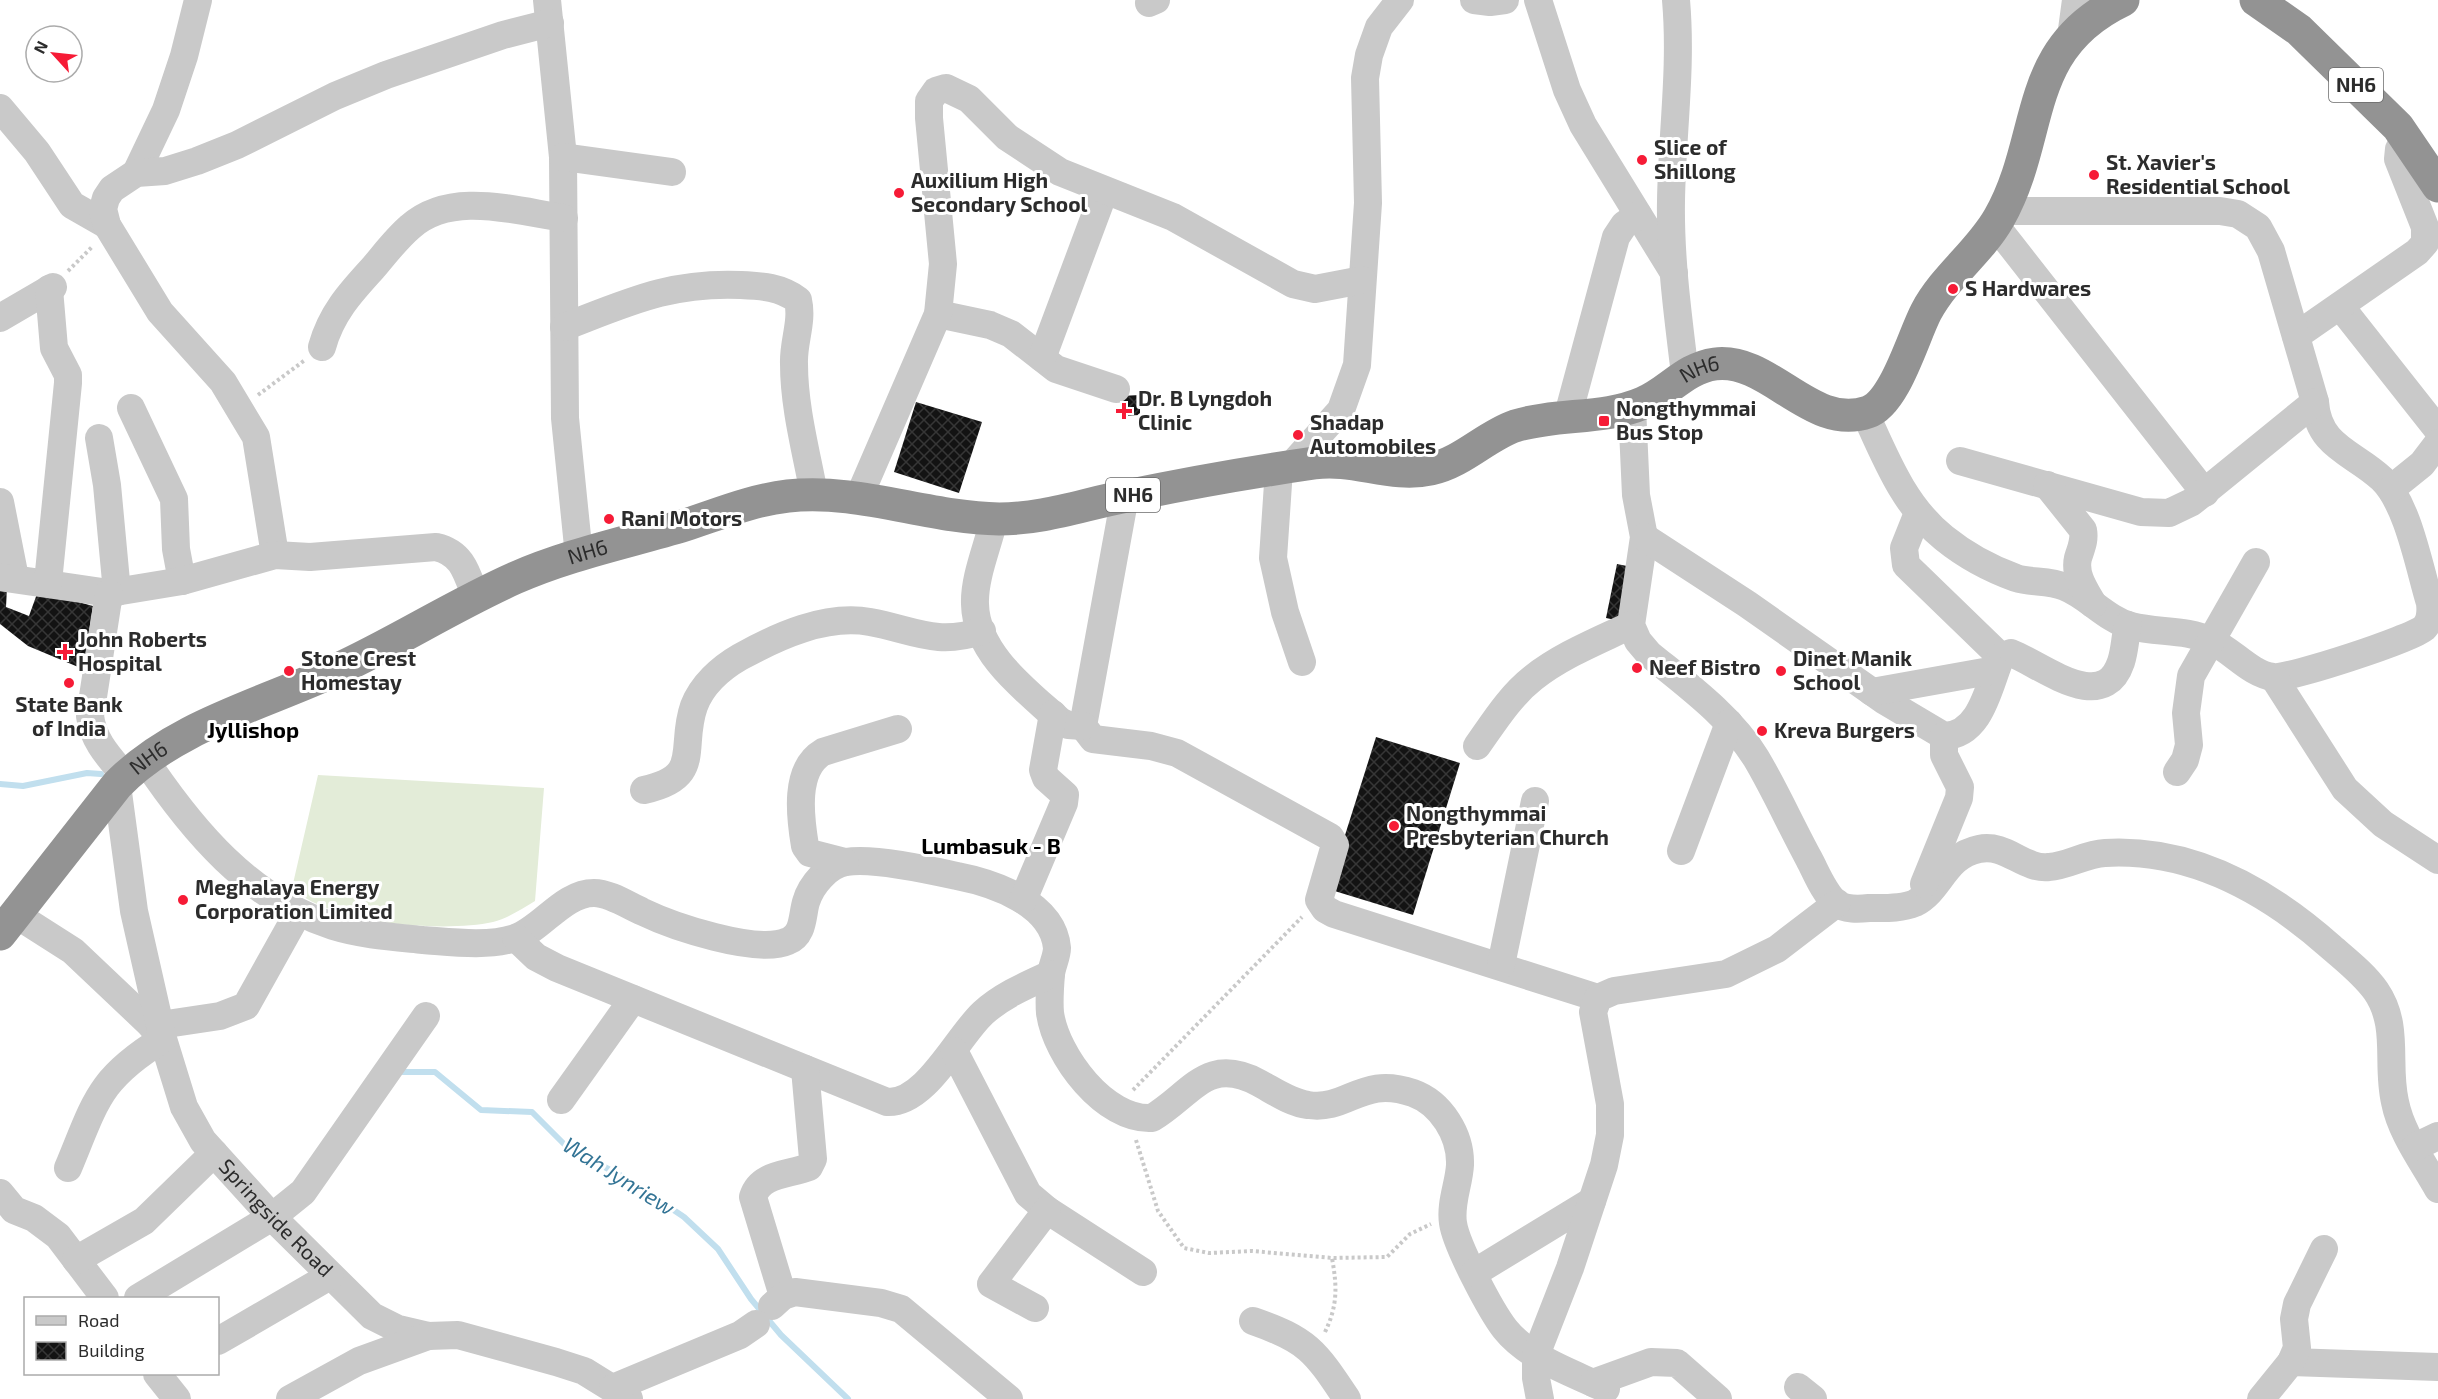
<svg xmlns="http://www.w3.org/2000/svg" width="2438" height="1399" viewBox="0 0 2438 1399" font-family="'Exo 2',sans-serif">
<defs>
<pattern id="building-cross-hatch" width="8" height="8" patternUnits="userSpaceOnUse" patternTransform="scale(1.5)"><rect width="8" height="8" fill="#131313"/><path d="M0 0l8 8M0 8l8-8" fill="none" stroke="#363636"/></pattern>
</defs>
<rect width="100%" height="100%" fill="#fff"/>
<path fill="#e3ecd8" d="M318 775 544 788 535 901C522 909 508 918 493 922 443 933 330 924 292 888Z"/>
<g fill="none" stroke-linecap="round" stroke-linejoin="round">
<g stroke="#c1dfee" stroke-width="6">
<path d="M0 784 23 786 87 773 101 774"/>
<path d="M402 1072H435L481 1110 532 1112 567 1147 629 1180 684 1217 718 1249 751 1299 781 1335 848 1399"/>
</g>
</g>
<g fill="url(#building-cross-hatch)">
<path d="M1140 395V415L1121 416V396Z"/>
<path d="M916 402 982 422 959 493 894 472Z"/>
<path d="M1617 564 1637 568 1625 622 1606 618Z"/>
<path d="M0 587 7 588 6 607 29 616 38 591 93 606 83 669 28 646 0 624Z"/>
<path d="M1376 737 1460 763 1413 915 1328 889Z"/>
</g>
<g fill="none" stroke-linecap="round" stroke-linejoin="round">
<g stroke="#c9c9c9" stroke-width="4" stroke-dasharray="3 3" stroke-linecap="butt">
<path d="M68 271 92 247"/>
<path d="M258 395 305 360"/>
<path d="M1133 1090 1302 917"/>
<path d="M1136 1140 1158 1211 1184 1248 1209 1253 1252 1251 1332 1258 1387 1257 1410 1234 1431 1224"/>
<path d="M1325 1332C1338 1305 1337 1286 1332 1258"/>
</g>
<g stroke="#c9c9c9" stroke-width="28">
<path d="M547 0 563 157 565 418 579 556"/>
<path d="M1474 0 1490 2 1505 0"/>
<path d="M1538 0 1567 90 1583 125 1674 273"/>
<path d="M1676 0C1682 68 1672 133 1671 201 1670 258 1678 317 1685 374"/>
<path d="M1149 3 1156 0"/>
<path d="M2071 37 2076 0"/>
<path d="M0 108 37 152 72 205 107 225"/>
<path d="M563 157 672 172"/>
<path d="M136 173 166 110 184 56 198 0"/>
<path d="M1995 225 2205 493"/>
<path d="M2340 306 2438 430"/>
<path d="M938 314 990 325 1011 334 1056 369 1116 389"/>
<path d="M0 318 53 287"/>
<path d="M564 327C629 302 670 282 741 285 763 286 780 287 798 300 803 322 793 342 794 364 794 407 806 451 814 494"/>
<path d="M2296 336 2417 252 2425 243V227L2398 159 2399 149 2406 137"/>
<path d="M322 347C331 314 350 293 373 268 385 254 396 239 410 227 451 190 515 211 564 218"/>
<path d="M1042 358 1104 192"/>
<path d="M1632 407 1636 495 1644 537 1631 625 1638 641 1649 654C1687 685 1730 716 1756 758 1775 790 1791 826 1809 859 1816 872 1824 893 1836 903 1845 910 1859 909 1869 908 1884 908 1901 909 1915 903 1941 890 1944 856 1979 849 2006 843 2024 870 2049 867 2068 866 2085 854 2105 853 2191 848 2268 891 2331 947 2347 961 2364 974 2376 991 2400 1026 2386 1064 2395 1102 2401 1133 2423 1162 2438 1189"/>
<path d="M131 408 174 499 176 549 182 581"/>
<path d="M1865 413C1886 459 1904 506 1944 538 1965 555 1991 569 2016 578 2031 583 2049 580 2065 587 2088 596 2106 619 2131 626 2157 633 2186 629 2211 641 2232 650 2250 674 2273 677 2290 679 2411 639 2424 628 2431 621 2431 612 2430 603 2419 567 2408 504 2382 479 2353 452 2318 447 2315 402L2271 251 2258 227 2238 214 2220 211H2003"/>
<path d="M1568 415 1616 237 1624 225 1638 215"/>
<path d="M99 438 107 485 117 592"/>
<path d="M1960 461 2141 512 2169 513 2192 502 2315 402"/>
<path d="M1290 467 1341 410 1357 365 1368 203 1365 78 1369 55 1379 27 1400 0"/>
<path d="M1279 469 1273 558 1285 612 1302 662"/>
<path d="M2047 485 2083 530C2085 541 2081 548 2078 558 2074 575 2085 590 2093 604"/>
<path d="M2391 489 2422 464 2438 443"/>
<path d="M1125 496 1083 726 1093 739 1151 746 1177 753 1330 837 1335 845 1319 900 1325 909 1334 914 1598 998"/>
<path d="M858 499 938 314 943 264 929 118V101L936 91 946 88 969 99 1007 137 1060 172 1173 217 1293 284 1315 289 1362 280"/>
<path d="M0 502 15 578"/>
<path d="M1918 513 1904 548 1906 565 2001 657"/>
<path d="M994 519C988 546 974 577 975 604 976 654 1027 691 1060 721L1068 725 1083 726"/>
<path d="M1644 537 1747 604 1885 701 1944 736C1982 735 1989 684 2001 657L2011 653C2042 665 2103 716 2121 662 2125 650 2125 637 2128 625"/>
<path d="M275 555 256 437 223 382 160 312 107 225 103 209 106 198 112 189 136 173 165 171 197 161 237 145 335 96 386 75 503 35 550 23"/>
<path d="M0 577 109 593 182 581 275 555 310 557 436 547C463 553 467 574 476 598"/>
<path d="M48 582 68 383V375L54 348 49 289"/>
<path d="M109 593 90 716C93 741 110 758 125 776"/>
<path d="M2274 678 2345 789 2383 824 2438 860"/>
<path d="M1872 692 1995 670"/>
<path d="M1477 746C1494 722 1510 696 1533 678 1562 655 1598 641 1631 625"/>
<path d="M145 760C192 830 249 899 333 926 362 935 393 937 423 940 451 942 488 947 515 938 542 929 563 893 594 893 610 893 629 906 643 912 672 926 757 955 788 941 804 935 802 915 806 902 811 885 828 865 846 862 872 857 930 870 957 876 993 883 1053 903 1057 948 1057 956 1052 966 1051 974 1050 986 1049 1001 1050 1013 1056 1056 1105 1121 1152 1118 1192 1094 1207 1055 1259 1083 1274 1091 1291 1103 1308 1105 1349 1111 1361 1075 1413 1093 1441 1103 1461 1135 1460 1165 1459 1184 1450 1203 1453 1223 1456 1245 1491 1311 1505 1329 1529 1359 1573 1373 1606 1389"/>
<path d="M2177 772 2185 760 2189 745 2186 713 2191 676 2256 562"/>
<path d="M644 790C704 777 679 748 694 706 702 685 721 668 740 657 778 636 826 614 870 622 914 630 935 646 982 631"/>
<path d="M1681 851 1729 723"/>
<path d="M845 862 810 853 805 846C800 816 794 769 823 752L898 729"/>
<path d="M1924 884 1959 798 1960 787 1944 755V736"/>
<path d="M1023 900 1064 803 1065 795 1046 778 1043 770 1053 714"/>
<path id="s1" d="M15 914 73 951 149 1023 163 1039 184 1107 203 1141 272 1217 372 1316 398 1329 428 1336 458 1335 556 1362 584 1371 629 1399"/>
<path d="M516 938 536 957 557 968 887 1102C926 1104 957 1037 983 1013 1003 995 1027 985 1051 974"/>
<path d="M1501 965 1535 801"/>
<path d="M160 1025 220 1016 246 1006 298 913"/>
<path d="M954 1051 1028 1194 1047 1210 1143 1272"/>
<path d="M561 1100 633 999"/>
<path d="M2415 1147 2438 1136"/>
<path d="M68 1168C96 1101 98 1079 163 1039L134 911 117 785"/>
<path d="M0 1193 14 1210 34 1218 58 1236 105 1298"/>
<path d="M76 1260 144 1221 214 1153"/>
<path d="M1474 1273 1592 1201"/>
<path d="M783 1296 753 1197C760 1173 789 1175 809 1167L813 1159 805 1069"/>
<path d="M138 1298 272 1217 303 1192 426 1016"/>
<path d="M772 1306 783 1296 795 1292 881 1303 901 1309 1009 1399"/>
<path d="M1035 1308 991 1284 1047 1210"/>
<path d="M1253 1321C1308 1340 1315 1351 1347 1399"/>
<path d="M218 1341 330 1276"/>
<path d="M2291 1362 2438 1367"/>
<path d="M157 1374 177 1399"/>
<path d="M1593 1383 1651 1362 1677 1363 1718 1399"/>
<path d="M1798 1387 1813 1399"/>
<path d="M613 1388 740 1335 756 1324"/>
<path d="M290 1399 359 1361 428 1336"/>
<path d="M1540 1399 1536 1378V1355L1570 1268 1604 1165 1610 1135V1104L1593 1012 1598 998 1614 991 1726 974 1777 949 1837 903"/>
<path d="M2261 1399 2291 1362 2297 1348 2294 1319 2297 1304 2324 1249"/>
</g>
<g stroke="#939393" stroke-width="33">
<path d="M2256 0 2299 30 2398 127 2438 186"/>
<path id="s2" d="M0 934 117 785C174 726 263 704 336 670 397 642 454 605 515 578 569 554 629 542 685 525 719 514 752 500 788 496 858 488 928 518 999 519 1044 519 1084 504 1127 496 1189 483 1252 472 1314 463 1354 457 1391 478 1431 469 1463 462 1486 436 1515 426 1557 413 1604 420 1643 403 1669 392 1685 368 1715 364 1770 357 1811 432 1868 412 1895 403 1913 337 1926 312 1945 276 1979 253 1999 218 2046 135 2020 49 2123 0"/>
</g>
</g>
<g fill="#f61b36" stroke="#fff" stroke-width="2">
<circle cx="1642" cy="160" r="6"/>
<circle cx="2094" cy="175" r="6"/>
<circle cx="899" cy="193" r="6"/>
<circle cx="1953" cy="289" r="6"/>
<path d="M1121 402h6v6h6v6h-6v6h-6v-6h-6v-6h6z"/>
<rect x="1598" y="415" width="12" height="12" rx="3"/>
<circle cx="1298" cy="435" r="6"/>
<circle cx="609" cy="519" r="6"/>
<path d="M62 643h6v6h6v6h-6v6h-6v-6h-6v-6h6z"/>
<circle cx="1637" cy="668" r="6"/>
<circle cx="289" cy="671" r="6"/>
<circle cx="1781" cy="671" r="6"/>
<circle cx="69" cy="683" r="6"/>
<circle cx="1762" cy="731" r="6"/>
<circle cx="1394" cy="826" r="6"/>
<circle cx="183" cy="900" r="6"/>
</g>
<g text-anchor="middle" stroke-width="6" stroke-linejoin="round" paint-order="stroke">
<g fill="#fff" stroke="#6b6b6b" stroke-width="1.5">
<rect x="2329" y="68" width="54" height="34" rx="4.5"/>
<rect x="1106" y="478" width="54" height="34" rx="4.5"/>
</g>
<g font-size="20" font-weight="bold" fill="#2c2c2c">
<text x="2356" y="92">NH6</text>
<text x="1133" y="502">NH6</text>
</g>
<g font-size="21" font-weight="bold" fill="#2c2c2c" stroke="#fff" text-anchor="start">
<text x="1654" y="155">Slice of<tspan x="1654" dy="24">Shillong</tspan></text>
<text x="2106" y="170">St. Xavier's<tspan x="2106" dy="24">Residential School</tspan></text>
<text x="911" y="188">Auxilium High<tspan x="911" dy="24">Secondary School</tspan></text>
<text x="1965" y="296">S Hardwares</text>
<text x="1138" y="406">Dr. B Lyngdoh<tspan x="1138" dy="24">Clinic</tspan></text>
<text x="1616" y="416">Nongthymmai<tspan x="1616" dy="24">Bus Stop</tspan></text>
<text x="1310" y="430">Shadap<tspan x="1310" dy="24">Automobiles</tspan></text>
<text x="621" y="526">Rani Motors</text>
<text x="78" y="647">John Roberts<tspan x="78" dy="24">Hospital</tspan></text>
<text x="301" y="666">Stone Crest<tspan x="301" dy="24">Homestay</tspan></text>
<text x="1793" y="666">Dinet Manik<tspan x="1793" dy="24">School</tspan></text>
<text x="1649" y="675">Neef Bistro</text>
<text x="69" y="712" text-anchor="middle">State Bank<tspan x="69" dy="24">of India</tspan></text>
<text x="1774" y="738">Kreva Burgers</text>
<text x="1406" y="821">Nongthymmai<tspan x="1406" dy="24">Presbyterian Church</tspan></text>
<text x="195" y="895">Meghalaya Energy<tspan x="195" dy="24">Corporation Limited</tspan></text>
</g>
<g font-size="21" fill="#2c2c2c" stroke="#fff">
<text dy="7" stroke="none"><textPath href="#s2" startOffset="1868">NH6</textPath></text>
<text dy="7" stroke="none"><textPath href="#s2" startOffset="717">NH6</textPath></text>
<text dy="7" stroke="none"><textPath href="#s2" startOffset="231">NH6</textPath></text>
<text dy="7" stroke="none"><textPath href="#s1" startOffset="411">Springside Road</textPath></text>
</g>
<g font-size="22" font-weight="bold" fill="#000" stroke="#fff">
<text x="253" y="738">Jyllishop</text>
<text x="991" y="854">Lumbasuk - B</text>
</g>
<g font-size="22" font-style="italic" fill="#337495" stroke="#fff">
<text transform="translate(619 1176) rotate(32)" y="8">Wah Jynriew</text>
</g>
</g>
<rect x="24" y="1297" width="195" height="78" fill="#ffffff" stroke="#ababab" stroke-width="1.5"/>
<rect x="36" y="1316" width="30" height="9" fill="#c9c9c9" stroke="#ababab" stroke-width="1.5"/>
<text x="78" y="1327" font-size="18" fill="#2c2c2c">Road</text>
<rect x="36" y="1342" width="30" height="18" fill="url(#building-cross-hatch)" stroke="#ababab" stroke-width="1.5"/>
<text x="78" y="1357" font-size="18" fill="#2c2c2c">Building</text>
<g transform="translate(54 54) rotate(297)"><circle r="28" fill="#ffffff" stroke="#ababab" stroke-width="1.5"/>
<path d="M0-4.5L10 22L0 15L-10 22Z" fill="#f61b36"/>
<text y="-9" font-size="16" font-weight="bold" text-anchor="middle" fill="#2c2c2c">N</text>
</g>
</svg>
